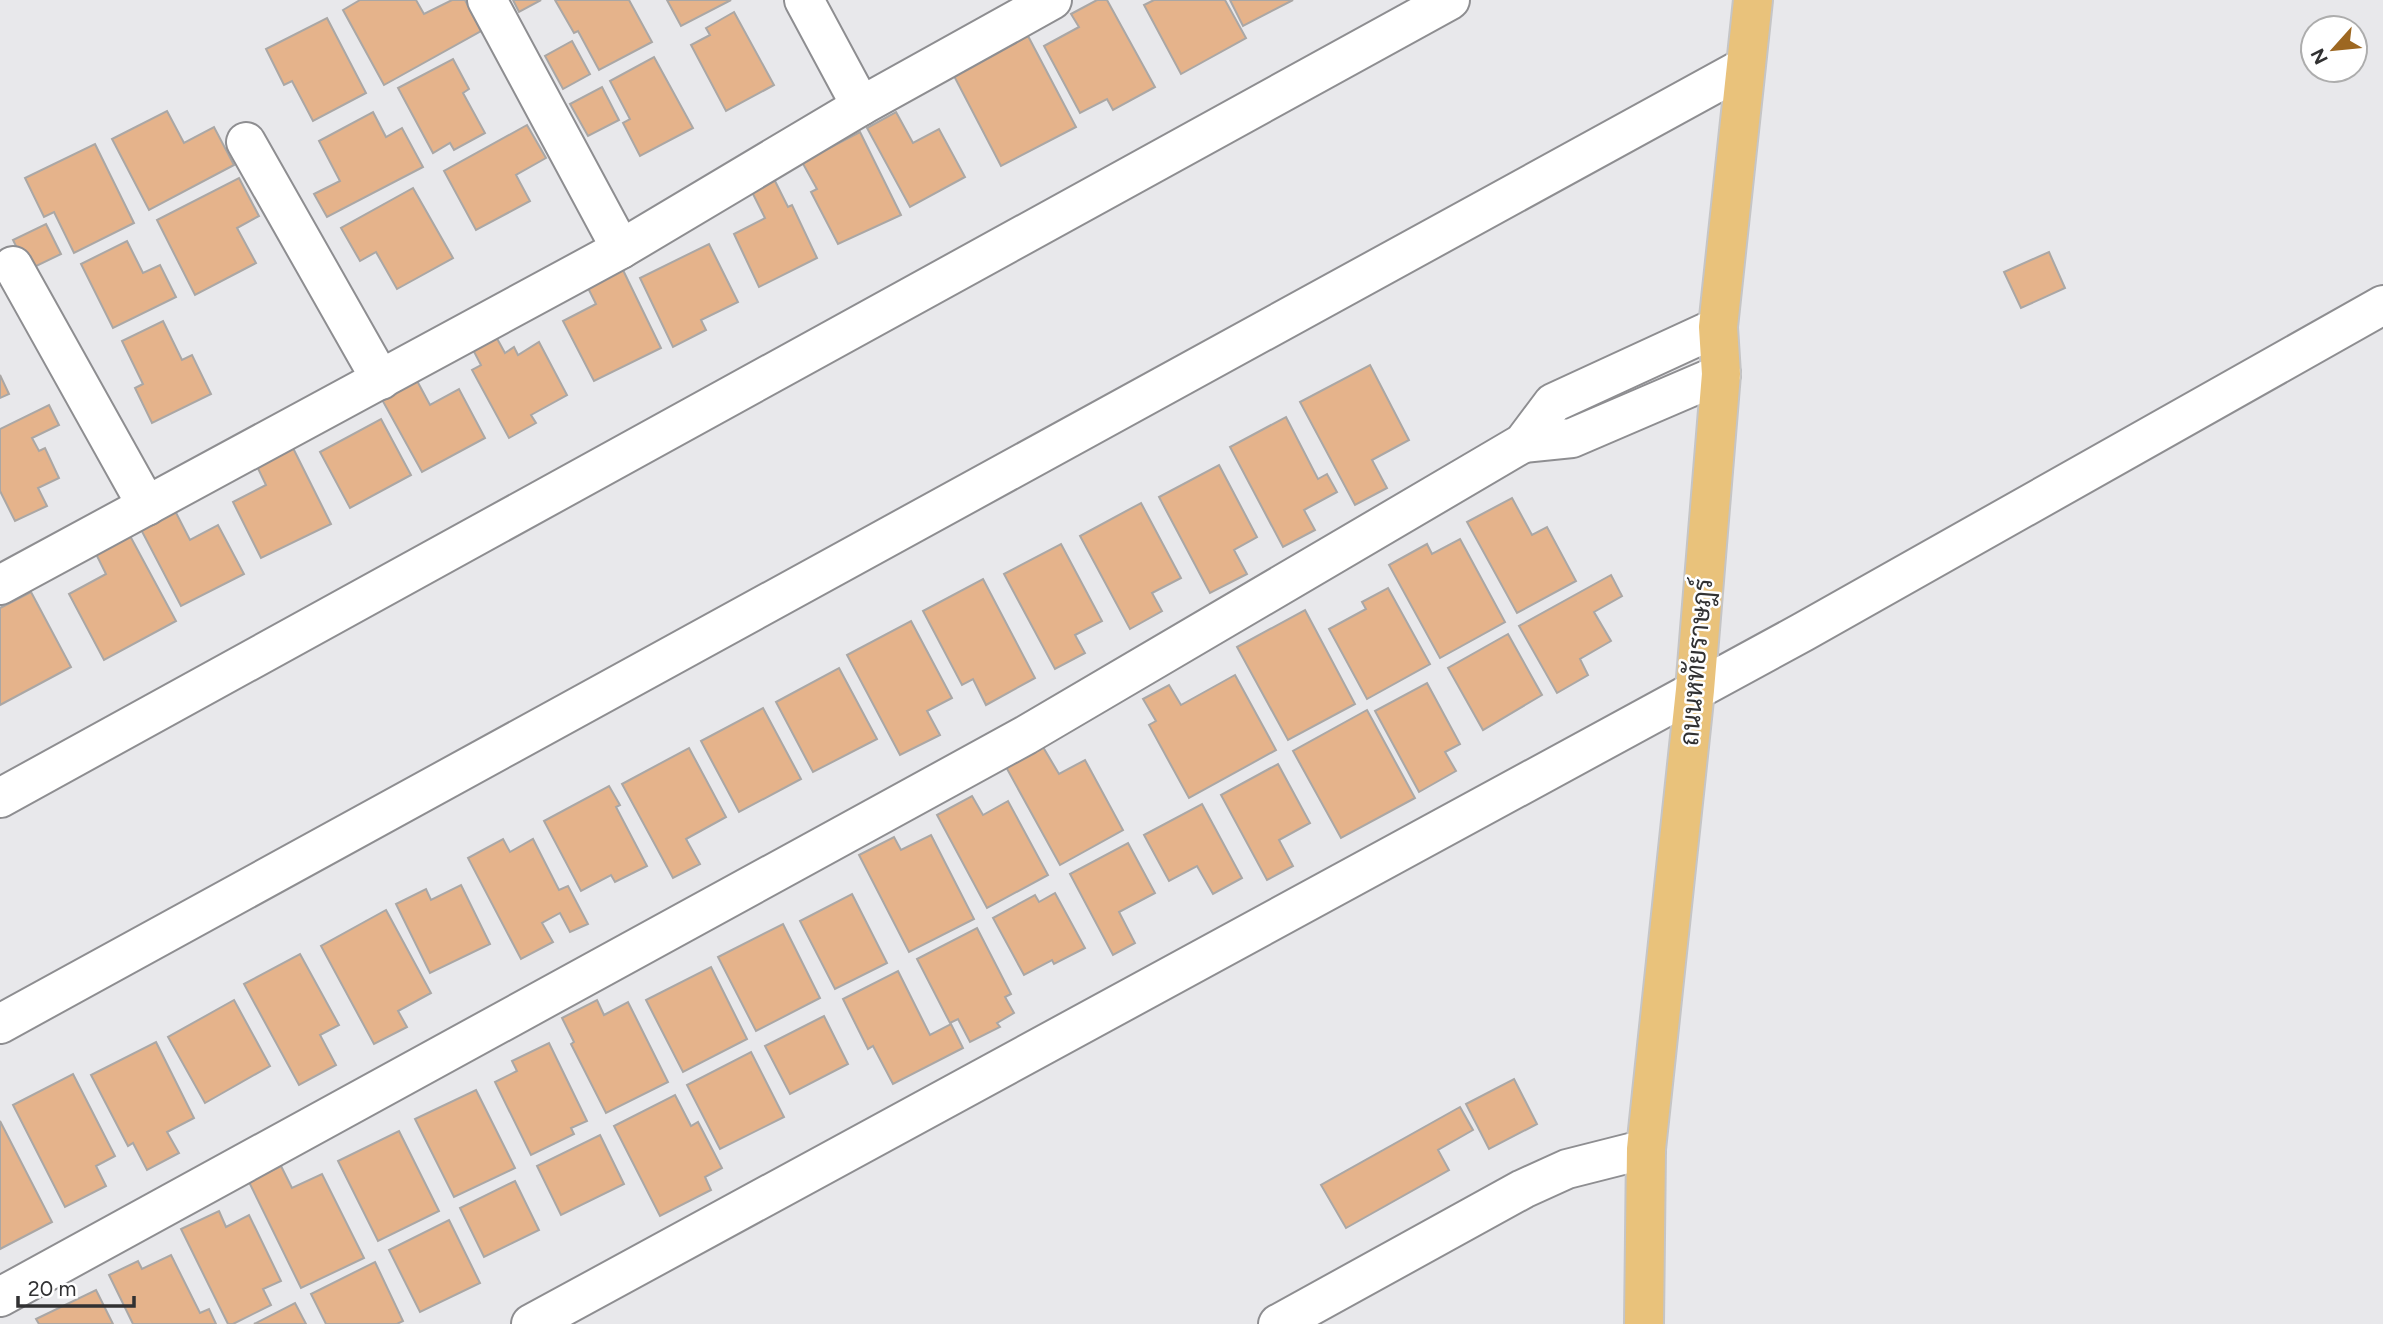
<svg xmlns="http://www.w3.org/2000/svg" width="2383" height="1324" viewBox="0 0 2383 1324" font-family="Figtree,Sarabun,sans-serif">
<rect width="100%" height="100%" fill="#e8e8eb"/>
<g fill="#e5b38b" stroke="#aaa7a5" stroke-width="2">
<path d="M360 0H416L424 14 452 0H465L481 31 384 85 343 10Z"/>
<path d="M513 0H541L519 12Z"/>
<path d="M555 0H629L652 42 599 70 578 31 574 33Z"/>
<path d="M667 0H731L681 26Z"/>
<path d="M1097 0H1107L1155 87 1113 110 1107 99 1080 113 1044 46 1079 27 1071 14Z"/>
<path d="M1154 0H1225L1246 38 1181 74 1144 5Z"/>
<path d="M1230 0H1293L1243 26Z"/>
<path d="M734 12 774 85 726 111 691 45 710 35 706 28Z"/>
<path d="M327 18 366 93 313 121 292 81 284 85 266 49Z"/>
<path d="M1028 36 1076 127 1001 166 954 76Z"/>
<path d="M572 41 590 74 563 89 545 56Z"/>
<path d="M654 57 693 128 640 156 623 123 630 119 610 81Z"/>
<path d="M453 59 469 89 463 93 485 133 454 150 450 143 433 153 398 88Z"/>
<path d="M602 87 619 120 588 136 570 104Z"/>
<path d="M167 111 184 143 214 127 234 165 149 210 112 139Z"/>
<path d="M373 112 386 137 402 128 423 167 327 217 314 194 340 181 319 141Z"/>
<path d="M896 112 913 143 939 129 965 177 910 207 867 128Z"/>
<path d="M527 125 546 158 516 175 530 201 476 230 444 171Z"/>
<path d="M860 132 901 215 838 244 811 192 817 189 802 162Z"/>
<path d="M95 144 134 223 74 253 54 212 44 217 25 178Z"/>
<path d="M773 177 788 207 792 205 817 258 759 287 734 234 765 218 750 188Z"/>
<path d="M239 178 259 216 237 228 256 263 195 295 157 220Z"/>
<path d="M413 188 453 258 397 289 376 252 360 261 341 228Z"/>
<path d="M46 224 61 254 28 270 13 240Z"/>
<path d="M127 241 143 273 160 265 176 297 113 328 81 264Z"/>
<path d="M709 244 738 302 701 320 706 330 673 347 640 278Z"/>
<path d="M2049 252 2065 288 2021 308 2004 272Z"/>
<path d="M622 268 661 348 594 381 563 321 596 304 587 286Z"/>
<path d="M163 321 182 360 192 355 211 394 152 423 135 388 143 384 122 341Z"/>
<path d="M494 333 505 353 514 347 518 355 539 342 567 395 531 415 536 423 509 438 472 370 481 365 471 346Z"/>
<path d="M1370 365 1409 440 1372 460 1387 488 1355 505 1300 402Z"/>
<path d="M0 375 9 394 0 398Z"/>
<path d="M415 377 430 405 459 389 485 438 422 472 380 396Z"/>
<path d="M49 405 59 425 32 438 39 451 45 448 59 478 38 488 47 506 15 521 0 491V429Z"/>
<path d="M1286 417 1318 479 1327 474 1337 492 1304 510 1315 530 1283 547 1230 447Z"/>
<path d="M381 419 411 475 350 508 320 452Z"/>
<path d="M289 440 331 524 261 558 233 502 266 485 253 458Z"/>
<path d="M1219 465 1257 537 1234 550 1247 574 1210 593 1159 497Z"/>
<path d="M1512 498 1532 535 1547 527 1576 581 1517 613 1467 522Z"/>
<path d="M170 501 190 540 218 525 244 574 181 606 136 520Z"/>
<path d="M1141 503 1181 578 1152 593 1162 611 1130 629 1080 536Z"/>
<path d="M129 534 176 621 104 660 69 594 106 574 95 552Z"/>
<path d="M1460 539 1505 622 1440 658 1389 565 1427 544 1432 554Z"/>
<path d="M1061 544 1102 621 1075 635 1085 653 1055 669 1004 574Z"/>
<path d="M1611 575 1622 596 1594 612 1611 641 1580 659 1588 675 1557 693 1519 626Z"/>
<path d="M983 579 1035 678 986 705 973 679 962 685 923 611Z"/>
<path d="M1388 588 1430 664 1367 699 1329 629 1366 609 1362 602Z"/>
<path d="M31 592 71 667 0 705V608Z"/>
<path d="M1305 610 1355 704 1288 740 1237 647Z"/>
<path d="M911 621 952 698 927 711 940 735 900 755 847 655Z"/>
<path d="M1508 634 1542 695 1483 730 1448 668Z"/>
<path d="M839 668 877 739 813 772 776 702Z"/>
<path d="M1235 675 1276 750 1189 798 1149 725 1156 721 1143 699 1169 685 1181 705Z"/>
<path d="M1427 683 1460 744 1445 752 1456 771 1419 792 1375 711Z"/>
<path d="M763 708 801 779 739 812 701 741Z"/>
<path d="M1367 710 1415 798 1341 838 1293 751Z"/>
<path d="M1043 747 1059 774 1085 760 1123 830 1060 865 1006 767Z"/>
<path d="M689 748 726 817 686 839 700 864 673 878 622 784Z"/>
<path d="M1278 764 1310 823 1279 840 1293 866 1267 880 1221 795Z"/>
<path d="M609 786 620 805 616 807 647 866 615 882 611 875 581 891 544 821Z"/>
<path d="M972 796 983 815 1008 801 1048 875 987 908 937 815Z"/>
<path d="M1202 804 1242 878 1213 894 1197 866 1169 881 1144 835Z"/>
<path d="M931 835 974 919 909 952 859 855 894 837 901 850Z"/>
<path d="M503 839 510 852 533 839 559 890 568 886 588 924 570 932 560 913 542 923 553 942 521 959 468 858Z"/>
<path d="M1128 843 1155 893 1119 912 1135 943 1113 955 1070 874Z"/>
<path d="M461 885 490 944 430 973 396 904 426 889 431 900Z"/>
<path d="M1055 893 1085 948 1054 964 1052 960 1024 975 993 918 1035 895 1039 902Z"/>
<path d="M852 894 887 963 835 989 800 921Z"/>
<path d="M386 910 431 993 398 1011 407 1027 374 1044 321 946Z"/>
<path d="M783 924 820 998 756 1031 718 957Z"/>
<path d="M977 928 1011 994 1005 997 1014 1013 997 1023 1000 1027 970 1042 958 1019 950 1023 917 959Z"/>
<path d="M300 954 339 1025 320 1035 336 1065 299 1085 244 984Z"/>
<path d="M711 967 747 1039 683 1072 646 1000Z"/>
<path d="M898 971 930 1035 951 1024 963 1048 893 1084 873 1046 868 1049 843 999Z"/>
<path d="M234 1000 270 1066 205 1103 168 1037Z"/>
<path d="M597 1000 604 1015 628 1002 668 1082 606 1113 571 1044 574 1042 562 1018Z"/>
<path d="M824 1016 848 1064 790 1094 765 1046Z"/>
<path d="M156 1042 194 1118 167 1132 179 1153 147 1170 133 1143 128 1146 91 1075Z"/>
<path d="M549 1043 587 1121 571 1128 574 1134 531 1155 495 1082 517 1071 512 1061Z"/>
<path d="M751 1052 784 1117 720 1149 687 1085Z"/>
<path d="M73 1074 115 1156 96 1166 106 1186 65 1207 13 1105Z"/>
<path d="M1514 1079 1537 1124 1489 1149 1466 1104Z"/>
<path d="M476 1090 515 1168 454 1197 415 1119Z"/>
<path d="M675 1095 691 1126 698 1122 722 1168 705 1177 711 1190 660 1216 614 1126Z"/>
<path d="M1460 1107 1473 1130 1438 1150 1449 1170 1346 1228 1321 1185Z"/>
<path d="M0 1121 52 1222 0 1249Z"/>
<path d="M399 1131 439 1211 378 1241 338 1161Z"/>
<path d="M600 1135 624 1184 561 1215 537 1166Z"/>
<path d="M281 1166 292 1188 322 1174 364 1258 301 1288 249 1182Z"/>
<path d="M515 1181 539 1230 484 1257 460 1208Z"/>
<path d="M219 1211 226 1227 249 1215 281 1281 263 1289 271 1305 233 1324H228L181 1229Z"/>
<path d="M449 1220 480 1283 420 1312 389 1250Z"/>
<path d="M171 1255 200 1313 209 1309 216 1324H133L109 1275 138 1261 142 1269Z"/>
<path d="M375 1262 403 1321 397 1324H326L311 1294Z"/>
<path d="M96 1290 113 1324H39L36 1319Z"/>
<path d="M295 1303 306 1324H254Z"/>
</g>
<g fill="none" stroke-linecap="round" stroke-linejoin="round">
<g stroke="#8e8e91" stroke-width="42">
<g id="minor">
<path d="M487 0 621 249"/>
<path d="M804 0 861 106"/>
<path d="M246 142 381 380"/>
<path d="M13 266 147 506"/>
<path d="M1523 443 1572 438 1721 374"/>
<path d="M0 585 621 249 861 106 1052 0"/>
<path d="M0 798 1450 0"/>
<path d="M0 1024 1745 67"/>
<path d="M0 1297 1026 735 1523 443 1553 403 1718 327"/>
<path d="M531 1324 1803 632 2383 305"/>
<path d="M1278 1324 1523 1189 1567 1169 1646 1149"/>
</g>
</g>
<g stroke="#c5c5c6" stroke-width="42">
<path id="major" d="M1644 1324 1646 1149 1695 690 1721 374 1718 327 1753 0"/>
</g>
<use href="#minor" stroke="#fff" stroke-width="38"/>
<use href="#major" stroke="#e9c27b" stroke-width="38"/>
</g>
<g text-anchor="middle" stroke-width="5" stroke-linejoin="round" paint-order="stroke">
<g font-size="26" fill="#313132" stroke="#fff">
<text transform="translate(1696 662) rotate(-85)" y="9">ถนนหทัยราษฎร์</text>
</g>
</g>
<g transform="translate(2334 49) rotate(243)"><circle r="33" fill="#ffffff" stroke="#adadad" stroke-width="2"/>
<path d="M0-5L12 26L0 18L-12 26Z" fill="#9d6721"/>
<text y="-10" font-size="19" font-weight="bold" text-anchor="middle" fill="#313132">N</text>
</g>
<path d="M18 1296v10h116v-10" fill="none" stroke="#313132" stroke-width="3.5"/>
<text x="28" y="1296" font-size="21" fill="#313132" stroke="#ffffff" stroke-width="5" paint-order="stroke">20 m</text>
</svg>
